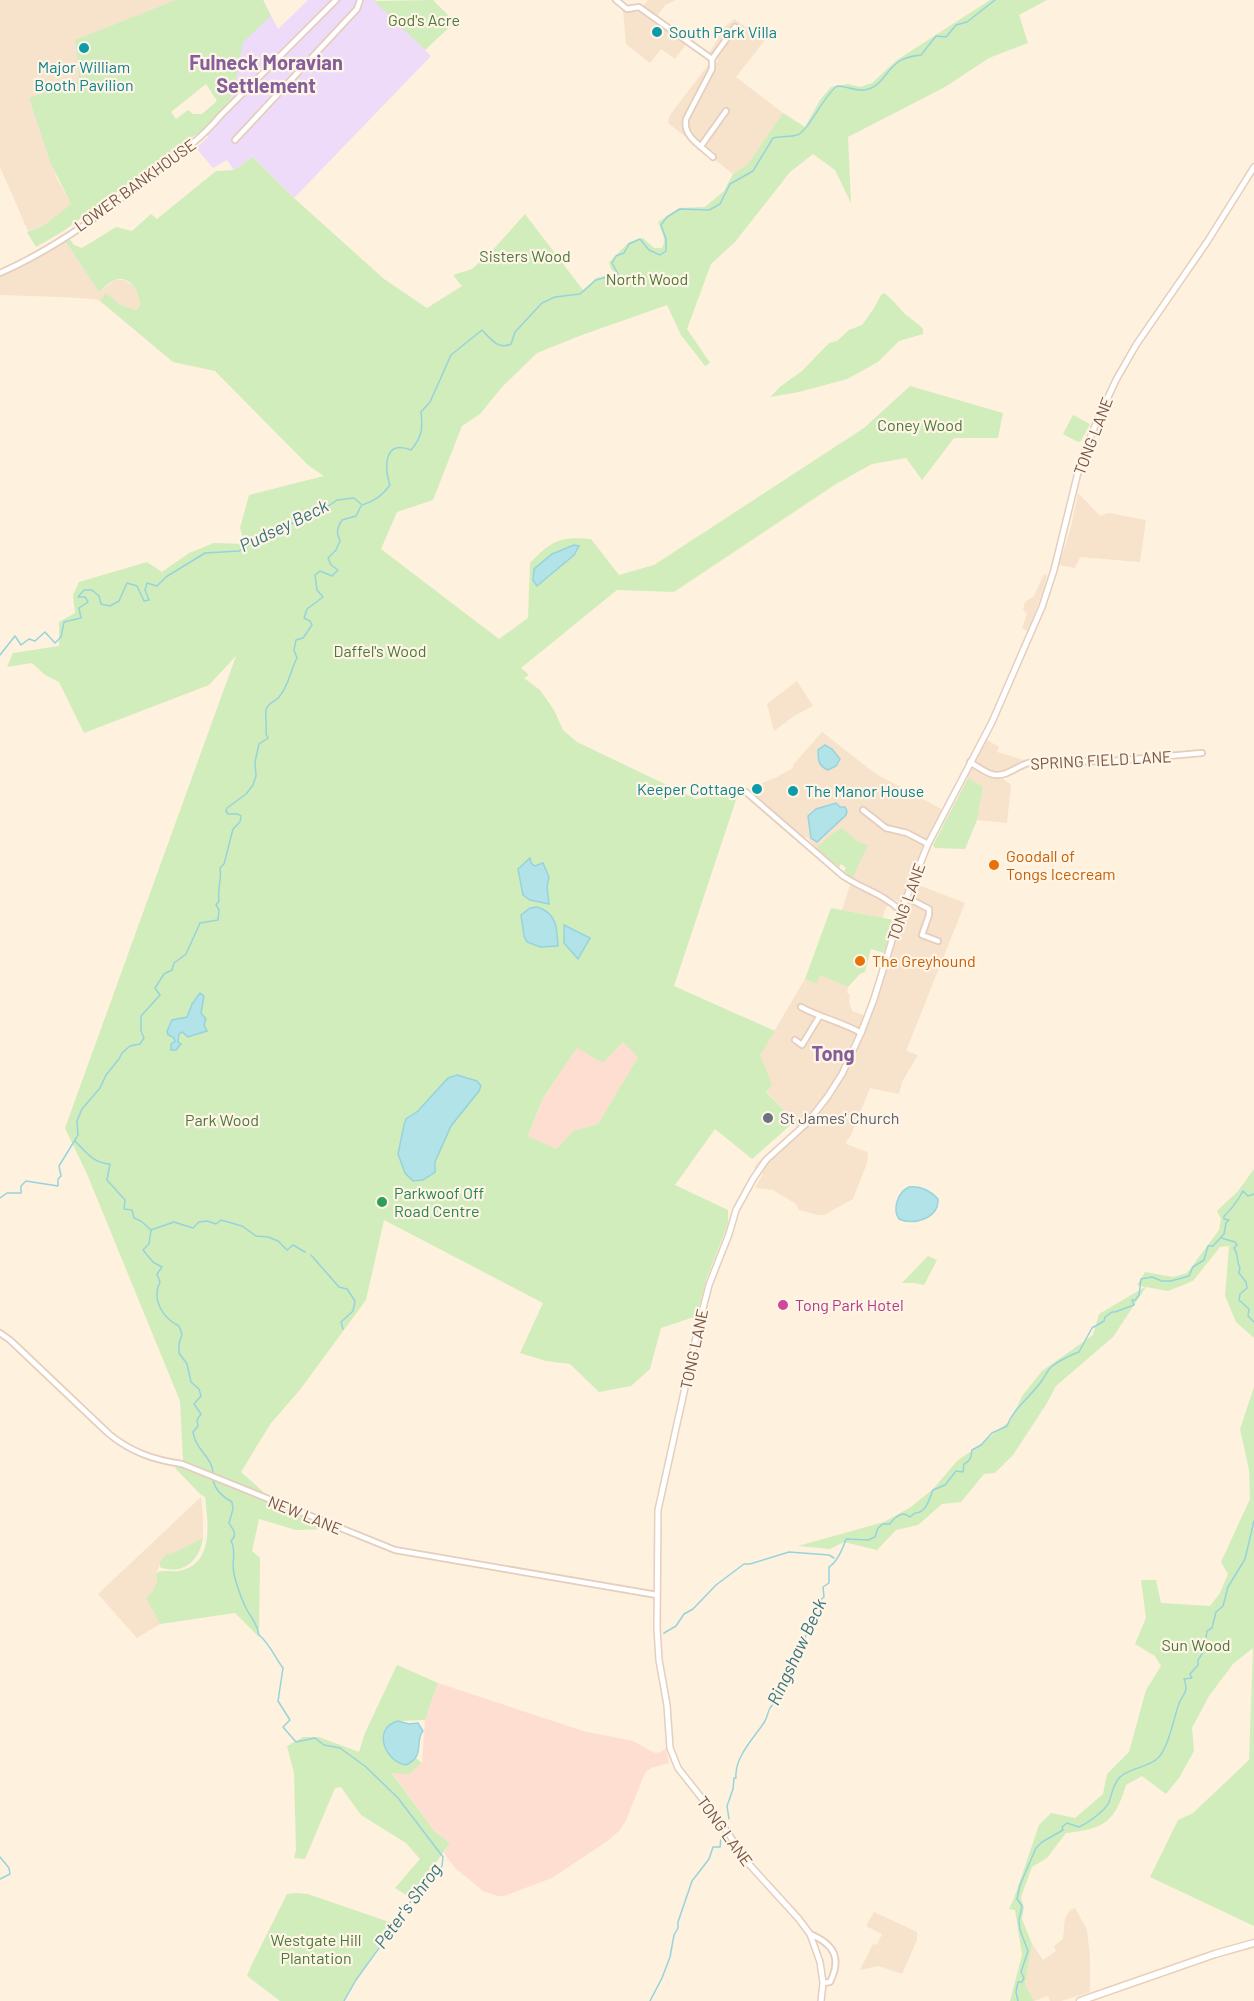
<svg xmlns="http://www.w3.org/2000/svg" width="1254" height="2001" viewBox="0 0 1254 2001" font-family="Barlow,sans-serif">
<rect width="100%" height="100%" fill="#fef1de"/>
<g fill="#f7e2cc">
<path d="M0 0H176L75 40 79 73 78 81 29 98 57 179 71 204 43 226 28 231 0 167Z"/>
<path d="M648 0H676L665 5 654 20 687 43 675 59 661 49 650 63 626 44 623 11 638 12Z"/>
<path d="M734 19 765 40 736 77 783 113 747 165 733 174 668 123 670 115 708 65 719 61 709 53 726 26Z"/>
<path d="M62 236 99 292 115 280H124L134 286 140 297 139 308 135 310 119 304 106 294 100 301 94 299 61 297 0 295V270L41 250Z"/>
<path d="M1078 493 1100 516 1109 513 1146 520 1140 562 1080 557 1075 568 1059 565 1071 527Z"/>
<path d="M1044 574 1047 576 1042 594 1028 631 1022 628 1027 614 1023 609 1025 602 1034 596Z"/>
<path d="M797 681 813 706 794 716 774 731 767 704Z"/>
<path d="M822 732 876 774 949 813 933 843 916 884 965 903 906 1051 918 1055 902 1082 899 1094 870 1088 851 1135 846 1142V1144L867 1152 868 1155 867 1163 853 1199 824 1215H818L799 1210 796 1204 773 1190 755 1188 763 1174 754 1168 757 1163 797 1127 793 1123 795 1121 766 1091 760 1055 805 979 816 984 820 974 848 987 847 993 850 994 849 1001 852 1011 865 1016 899 902 893 899 884 911 883 918 842 910 852 879 858 842 833 833 816 848 807 837H802L756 797 752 791 751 788 757 785 777 777 793 768V765Z"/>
<path d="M987 740 999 747 997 752 1024 760 1026 765 1001 777 1011 785 1007 823 977 820 983 787 966 777Z"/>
<path d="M201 1497 203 1518V1538L169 1555 164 1556 156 1573 157 1577 156 1586 146 1598 160 1624 137 1638 98 1594Z"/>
<path d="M1075 1908 1087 1930 1090 1957V1992L1061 2001H1050L1048 1996 1034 2001 1025 1985 1032 1944 1043 1960 1056 1951 1054 1946 1063 1939 1065 1918 1070 1910Z"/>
<path d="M874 1912 917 1932V1940L902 1974 879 1966 860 1970 873 1944 877 1945 882 1934 866 1926Z"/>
</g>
<g fill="#ffded2">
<path d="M646 973 638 1057 598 1124 573 1131 556 1149 528 1137 543 1098 577 1048Z"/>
<path d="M438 1683 583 1731 633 1741 655 1753 661 1752 666 1748 669 1763 651 1768 645 1773 626 1820 620 1830 609 1840 552 1878 504 1896H497L483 1891 455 1868 444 1853 450 1843 434 1831 392 1772 409 1773 422 1763 425 1720Z"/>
</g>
<path fill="#eedbfa" d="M176 0H263L278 29 308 0H375L431 56 294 198 253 157 234 170 227 160 213 168 196 148 208 137 205 128 231 99 230 93 237 76 205 84 51 164 29 98 78 81 79 73 75 40Z"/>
<g fill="#d1edbc" fill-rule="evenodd">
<path d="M176 0H263L271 16 243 42 237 76 230 92 231 99 205 128 62 232 36 247 27 232 43 226 71 204 51 164 29 98 78 81 79 73 75 40ZM206 84 217 101 202 114H193L188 110 176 119 171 112Z"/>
<path d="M433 0 455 22 425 50 374 1Z"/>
<path d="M990 0H1047L1019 15 1028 43 989 58 945 87 848 137 851 203 835 170 813 154 790 172 735 242 711 264 687 329 710 363 705 366 681 335 667 305 582 335 537 353 502 387 480 414 462 426 433 500 397 512 381 549 499 639 528 618 530 563C551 541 560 536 591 539L619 575 654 565 864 428 910 386 1003 413 998 438H954L922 480 906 458 872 464 836 484 674 592 617 590 521 668 529 675 524 678 540 690 554 710 563 730 577 742 696 799 739 791 674 986 775 1031 760 1055 772 1085 766 1092 795 1121 752 1159 715 1129 675 1185 728 1210V1224L706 1280 697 1316 661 1328 650 1369 631 1386 599 1392 570 1364 546 1361 520 1353 543 1303 384 1220 366 1300 299 1391 271 1423 241 1472 268 1496 266 1501 332 1529 296 1530 259 1519 252 1551 260 1558 259 1637 235 1613 160 1624 146 1598C154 1590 159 1584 156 1573 164 1569 174 1573 183 1570 214 1561 208 1521 205 1497L200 1494 175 1468 183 1460 180 1401 87 1174 65 1128 236 656 209 685 84 733 59 682 45 675 32 663 7 667 13 653 59 646V622L75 613 73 595 79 582 147 562 162 572 189 553 214 543 245 544 240 528 249 495 324 476 309 466 215 371 173 362 100 301 106 293 119 304 135 310 139 308C143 295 130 274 115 280 109 282 103 289 99 292L64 239 68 237 74 245 82 248 116 227 132 231 151 214 157 219 216 171 234 170 253 157 294 198 384 279 427 308 462 286 453 275 472 269 490 253 525 214 583 290 596 278 615 273 611 269 609 262 629 242 643 238 654 248H662C667 240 661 230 658 222L679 208 705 207 724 191 733 174 747 165 783 113 805 127 820 100 831 87 848 84 860 87 872 83 897 60ZM623 1042 638 1057 598 1124 573 1131 556 1149 528 1136 543 1098 577 1048 603 1063Z"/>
<path d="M884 293C892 299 897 305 903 312 909 318 917 322 923 329V334L899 341 878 362 847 379 799 392 770 397 781 386 802 371 829 343 837 341 849 330 862 325 874 308 881 295Z"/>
<path d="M1073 415 1090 424 1081 441 1078 442 1063 434Z"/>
<path d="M968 778 983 787 977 820 965 849 935 848 933 845Z"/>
<path d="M842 828 858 842 868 845 852 879 844 871 846 868 841 864 839 867 816 848 833 833Z"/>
<path d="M831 908 894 920 884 953 871 949 865 972 860 974 848 987 820 975 816 984 805 979Z"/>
<path d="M1254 1169V1338L1236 1322 1225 1296 1229 1246 1220 1247 1193 1281 1168 1291 1146 1287 1113 1337 1056 1386 1047 1403 1013 1455 995 1473 984 1474 961 1502 942 1504 918 1525 896 1530 877 1550 844 1542 830 1549 798 1546 884 1522 911 1507 934 1488 957 1461 980 1445 1011 1420 1022 1396 1042 1371 1093 1335 1099 1314 1145 1287 1137 1285 1145 1272 1173 1277 1187 1273 1219 1230 1221 1219 1217 1211 1238 1191Z"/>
<path d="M928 1256 937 1260 924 1285 915 1283H902Z"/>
<path d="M1254 1387V1926L1150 1877 1178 1820 1193 1813 1249 1760 1253 1648 1233 1664 1209 1696 1192 1728 1194 1751 1179 1778 1166 1794 1142 1776 1126 1785C1115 1822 1104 1829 1066 1833L1047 1858 1032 1867 1021 1897 1024 1908 1022 1919 1032 1944 1025 1985 1034 2001H1010L1022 1955 1015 1910 1009 1909 1014 1898 1039 1825 1051 1813 1075 1818 1103 1794 1107 1774 1129 1752 1146 1690 1161 1666 1155 1656 1135 1644 1146 1618 1141 1580H1156L1161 1603 1210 1606 1220 1593 1228 1574 1221 1562 1250 1499 1249 1470 1240 1429Z"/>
<path d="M203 1538C200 1560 183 1576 160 1567V1562L166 1554 169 1555Z"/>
<path d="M397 1665 438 1683 425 1720 398 1721 385 1749 395 1760 406 1765 416 1758 422 1763 409 1774 392 1773 434 1831 450 1843 411 1898 395 1888 420 1859 406 1843 361 1815 341 1787 335 1788 305 1859 294 1858 296 1850 294 1773 287 1746 303 1737H319L359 1752 365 1733Z"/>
<path d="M296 1893 308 1894 392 1923C378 1950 359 1974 344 2001H280L247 1976 252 1964 287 1894Z"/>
</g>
<g fill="#b1e3e9" stroke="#97d3dc" stroke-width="1.5">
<path d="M574 545 579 546 574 555 537 586 533 580 534 569 552 554Z"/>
<path d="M825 745 832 749 840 759 836 766 828 770C818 766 818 759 818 750Z"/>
<path d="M836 803 840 807H845L847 811 846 815 817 842 811 838 808 816 816 809Z"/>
<path d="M530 858 531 863 535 866 543 863 549 877 547 887 549 904 530 900 523 895 518 869Z"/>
<path d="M537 907C557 913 557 928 558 946L540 947 527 942 524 936 521 915 530 908Z"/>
<path d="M564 925 590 938 578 959 564 943Z"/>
<path d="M200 993 204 996 201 1013 206 1019 204 1025 207 1031 188 1037 182 1032 179 1034 178 1042 181 1044 176 1050H171V1044L175 1041 173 1037 168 1035 167 1031 172 1020 187 1017 192 1004Z"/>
<path d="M457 1075 477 1081 481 1086 479 1091 451 1126 435 1162V1172L423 1180 413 1181 405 1173 398 1154 404 1125 406 1119 418 1111 448 1078Z"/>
<path d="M909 1187C921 1186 930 1190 938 1199 939 1218 914 1226 899 1219 892 1209 898 1192 909 1187Z"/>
<path d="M398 1721 409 1724 418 1723 423 1731C414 1741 426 1756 406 1765 384 1761 372 1728 398 1721Z"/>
</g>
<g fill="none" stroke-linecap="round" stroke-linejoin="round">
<g stroke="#97d3dc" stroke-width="1.5">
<path d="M362 505C374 501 382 496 390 485 384 467 384 439 411 450 422 437 423 429 421 412L430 402 451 355 482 330C491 339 498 350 511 344L515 332 542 303 555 297 580 294 596 280 618 274 612 263 616 256 624 253 629 244 640 239 649 250 660 255 666 251V239L661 225 667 217 680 209 709 210 720 204 730 184 753 171 773 138C781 136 791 137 797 135 808 132 824 95 837 86 845 86 853 90 861 90 880 91 885 71 898 62 905 57 913 56 921 55L936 36 946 37 956 25 967 22 995 0"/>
<path d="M0 655 15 636 21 645 29 639 35 641 45 632 55 643 61 637 64 622 81 618 79 608 88 602 85 597H78L84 590H92L99 596 101 604 110 606 119 601 127 583 137 586 144 601 149 600 145 590 147 583 157 586 166 577 205 553 239 551 277 529 317 514 337 500 354 498 361 504"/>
<path d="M75 1141C86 1152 93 1163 110 1164L107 1180 125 1200 124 1209 132 1210 134 1218 141 1221 151 1230 149 1244 143 1250 153 1262 162 1267 157 1274 160 1282C151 1300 163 1318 179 1326L182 1334 179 1344V1353L187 1364 191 1382 199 1389 201 1396 194 1404 201 1414 197 1420 198 1426 193 1432C195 1450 214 1458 213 1475"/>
<path d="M0 1198 7 1193H21V1186L26 1181 58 1186V1179L61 1176 59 1166 78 1135 77 1121 82 1109 100 1088 106 1075 119 1059 122 1053 130 1046 140 1044 144 1038 141 1031V1016L160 995 155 988 164 974 172 970 174 963 186 954 200 923 218 920 219 910 216 905 219 901C217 888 222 880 220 868L224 864 233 829 240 822 241 816 238 814H228L226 811 227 808 246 794 253 785 256 776 255 762 259 744 268 738 266 734C267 724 265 719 266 710 267 703 275 702 279 697 289 686 290 671 297 658L294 650 296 640 303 638 312 625 310 621 304 618 307 609 323 597 317 590 315 575 320 571 332 576 338 570 331 565 328 558 336 550 340 541C336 533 337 528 342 520L356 516 361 506"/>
<path d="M151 1230 174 1222 193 1228 199 1222 207 1221 216 1224 221 1220 242 1226 256 1236 268 1237 278 1241 287 1250 293 1245 305 1252"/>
<path d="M1221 1238 1235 1242 1237 1245 1234 1248C1239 1255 1236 1261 1240 1268L1239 1273 1246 1282 1247 1288 1240 1294 1239 1300 1249 1309 1248 1316 1254 1322"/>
<path d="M311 1255 339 1287 347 1289 355 1301 353 1311 341 1322 343 1329"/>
<path d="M213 1480C215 1490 223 1497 232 1502L233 1509 229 1523C233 1530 238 1534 231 1541 237 1552 231 1562 234 1574 236 1583 242 1601 247 1610 252 1619 257 1623 259 1635 270 1644 274 1656 283 1668L278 1701 290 1720 283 1727 296 1742 315 1738 324 1745 340 1748 366 1767 398 1798 443 1857 442 1866 392 1923 379 1948 356 1980 344 2001"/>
<path d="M664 1633 676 1626 684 1614 693 1609 716 1585 744 1564H750L789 1552 829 1555 834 1558"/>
<path d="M729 1819 727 1806 733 1789 734 1778H736C734 1757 755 1737 765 1721 767 1717 768 1712 770 1708 773 1704 777 1701 779 1697 783 1687 785 1676 790 1666 794 1660 799 1654 802 1647 809 1632 808 1609 824 1597L823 1587 829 1583V1567C837 1562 843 1548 846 1539L868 1540 875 1537 878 1528 883 1524H890C891 1521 900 1513 904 1514 906 1514 908 1516 910 1517L915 1513C926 1513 929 1500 933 1490L945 1485 956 1471 963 1472 964 1464C970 1461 971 1458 972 1450L981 1445 992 1433 1007 1426C1014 1407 1032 1396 1043 1379 1046 1375 1047 1371 1051 1367 1060 1360 1068 1356 1079 1352L1092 1328 1104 1321 1105 1317 1112 1312H1115L1134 1305 1132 1300H1135L1139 1295 1141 1279 1152 1277 1162 1281H1171L1189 1276 1193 1267 1204 1260 1208 1246H1213L1224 1234 1226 1223 1229 1220 1224 1219V1216C1231 1210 1238 1200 1243 1191L1248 1196 1254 1194"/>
<path d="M0 1857 9 1868 10 1874 0 1879"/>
<path d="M650 2001 662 1978 670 1957 674 1935 678 1928V1922L692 1881 709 1859 713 1847H720L721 1838"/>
<path d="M1018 2001 1016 1992 1018 1982H1022L1024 1978 1021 1972 1028 1951 1020 1930 1019 1920 1022 1906 1017 1899 1020 1885 1036 1848 1042 1842 1063 1830 1062 1827 1067 1823 1079 1827C1088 1823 1106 1810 1109 1802 1112 1794 1113 1784 1120 1777 1130 1768 1146 1768 1157 1759 1169 1749 1174 1715 1180 1701 1182 1697 1186 1693 1186 1688 1186 1685 1185 1682 1184 1679L1192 1678 1190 1674 1198 1665V1660L1204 1651 1207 1631 1212 1628 1216 1612 1223 1606 1228 1587 1245 1559 1254 1521"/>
</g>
<g stroke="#e5cebd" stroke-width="8">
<g id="minor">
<path d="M616 0 627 9 639 7 712 59"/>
<path d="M712 59V69L686 119C682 136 701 146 713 157"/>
<path d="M712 59 735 27"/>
<path d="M235 140 357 9 360 0"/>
<path d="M701 146 726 111"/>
<path d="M0 273C57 248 110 208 158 170 181 153 203 137 220 116L336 0"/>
<path d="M970 762C977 766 988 775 996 775 1009 776 1019 764 1032 762L1112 761 1202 753"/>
<path d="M746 792 843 876C864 890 882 893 901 911"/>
<path d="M863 810 886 828 907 833 928 844"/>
<path d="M906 897 929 909V915L922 935 938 941"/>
<path d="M801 1007C821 1018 842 1022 861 1033"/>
<path d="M795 1040 802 1045 819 1017"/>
<path d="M0 1333 10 1340 109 1434C131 1452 154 1460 182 1464L395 1550 657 1595"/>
<path d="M810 1934C834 1944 842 1958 830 1982L823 1983"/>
</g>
</g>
<g stroke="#e5cebd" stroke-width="8">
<path id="tertiary" d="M821 2001 823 1983 820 1962 810 1934 798 1918 747 1862 722 1824 678 1768 670 1748 667 1705 659 1660 657 1628 658 1510 699 1324 709 1285 729 1234 736 1210 753 1179 766 1160 808 1122 828 1096 842 1074 861 1033 874 999 901 911 928 844 992 722 1042 607 1054 570 1081 460 1097 421 1116 380 1136 345 1207 242 1254 167"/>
</g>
<g stroke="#ebcfb9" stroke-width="9">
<path id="secondary" d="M1080 2001 1215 1954 1254 1943"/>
</g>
<use href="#minor" stroke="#fff" stroke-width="4.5"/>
<use href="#tertiary" stroke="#fff" stroke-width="5"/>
<use href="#secondary" stroke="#fff" stroke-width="6"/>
</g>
<g fill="#0f9aa8" stroke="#fff5e7" stroke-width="2">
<circle cx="657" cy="32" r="6"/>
<circle cx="84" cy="48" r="6"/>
<circle cx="757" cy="789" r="6"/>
<circle cx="793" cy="791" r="6"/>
</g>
<g fill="#e8710a" stroke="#fff5e7" stroke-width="2">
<circle cx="994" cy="865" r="6"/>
<circle cx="860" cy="961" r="6"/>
</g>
<circle fill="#6b7280" stroke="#fff5e7" stroke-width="2" cx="768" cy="1118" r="6"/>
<circle fill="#2e9e5b" stroke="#fff5e7" stroke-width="2" cx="382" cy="1202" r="6"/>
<circle fill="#d1479c" stroke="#fff5e7" stroke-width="2" cx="783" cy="1305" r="6"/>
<g text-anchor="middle" stroke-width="4.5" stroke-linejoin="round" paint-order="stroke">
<g font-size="16" fill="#4d7839" stroke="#fff5e7">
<text x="424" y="26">God's Acre</text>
<text x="525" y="262">Sisters Wood</text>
<text x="647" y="285">North Wood</text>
<text x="920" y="431">Coney Wood</text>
<text x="380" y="657">Daffel's Wood</text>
<text x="222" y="1126">Park Wood</text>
<text x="1196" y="1651">Sun Wood</text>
<text x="316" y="1946">Westgate Hill<tspan x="316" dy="18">Plantation</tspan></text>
</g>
<g font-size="16" fill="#0d838f" stroke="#fff5e7" text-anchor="start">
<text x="669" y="38">South Park Villa</text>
<text x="84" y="73" text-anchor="middle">Major William<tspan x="84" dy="18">Booth Pavilion</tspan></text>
<text x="745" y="795" text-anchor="end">Keeper Cottage</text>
<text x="805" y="797">The Manor House</text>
</g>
<g font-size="16" fill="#754" stroke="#fff5e7">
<text transform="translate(135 185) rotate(-36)" y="6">LOWER BANKHOUSE</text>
<text transform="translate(1093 436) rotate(-69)" y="6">TONG LANE</text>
<text transform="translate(1101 760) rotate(-3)" y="6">SPRING FIELD LANE</text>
<text transform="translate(906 902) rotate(-70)" y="6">TONG LANE</text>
<text transform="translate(694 1349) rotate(-78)" y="6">TONG LANE</text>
<text transform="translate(305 1515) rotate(22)" y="6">NEW LANE</text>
<text transform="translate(725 1831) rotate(54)" y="6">TONG LANE</text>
</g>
<g font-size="16" fill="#c56008" stroke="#fff5e7" text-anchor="start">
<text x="1006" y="862">Goodall of<tspan x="1006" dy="18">Tongs Icecream</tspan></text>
<text x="872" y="967">The Greyhound</text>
</g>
<g font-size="16" fill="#5b616d" stroke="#fff5e7" text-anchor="start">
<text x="780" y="1124">St James' Church</text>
</g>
<g font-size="16" fill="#27864d" stroke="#fff5e7" text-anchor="start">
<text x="394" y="1199">Parkwoof Off<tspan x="394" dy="18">Road Centre</tspan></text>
</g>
<g font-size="16" fill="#b23c85" stroke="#fff5e7" text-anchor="start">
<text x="795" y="1311">Tong Park Hotel</text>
</g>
<g font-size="18" font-style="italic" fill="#36747e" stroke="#fff5e7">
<text transform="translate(284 526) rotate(-26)" y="6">Pudsey Beck</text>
<text transform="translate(797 1652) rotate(-65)" y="6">Ringshaw Beck</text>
<text transform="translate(408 1906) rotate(-54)" y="6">Peter's Shrog</text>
</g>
<g font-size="20" font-weight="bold" fill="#855f9b" stroke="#fff5e7">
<text x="266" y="70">Fulneck Moravian<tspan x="266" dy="23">Settlement</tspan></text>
<text x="833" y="1061">Tong</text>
</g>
</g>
</svg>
